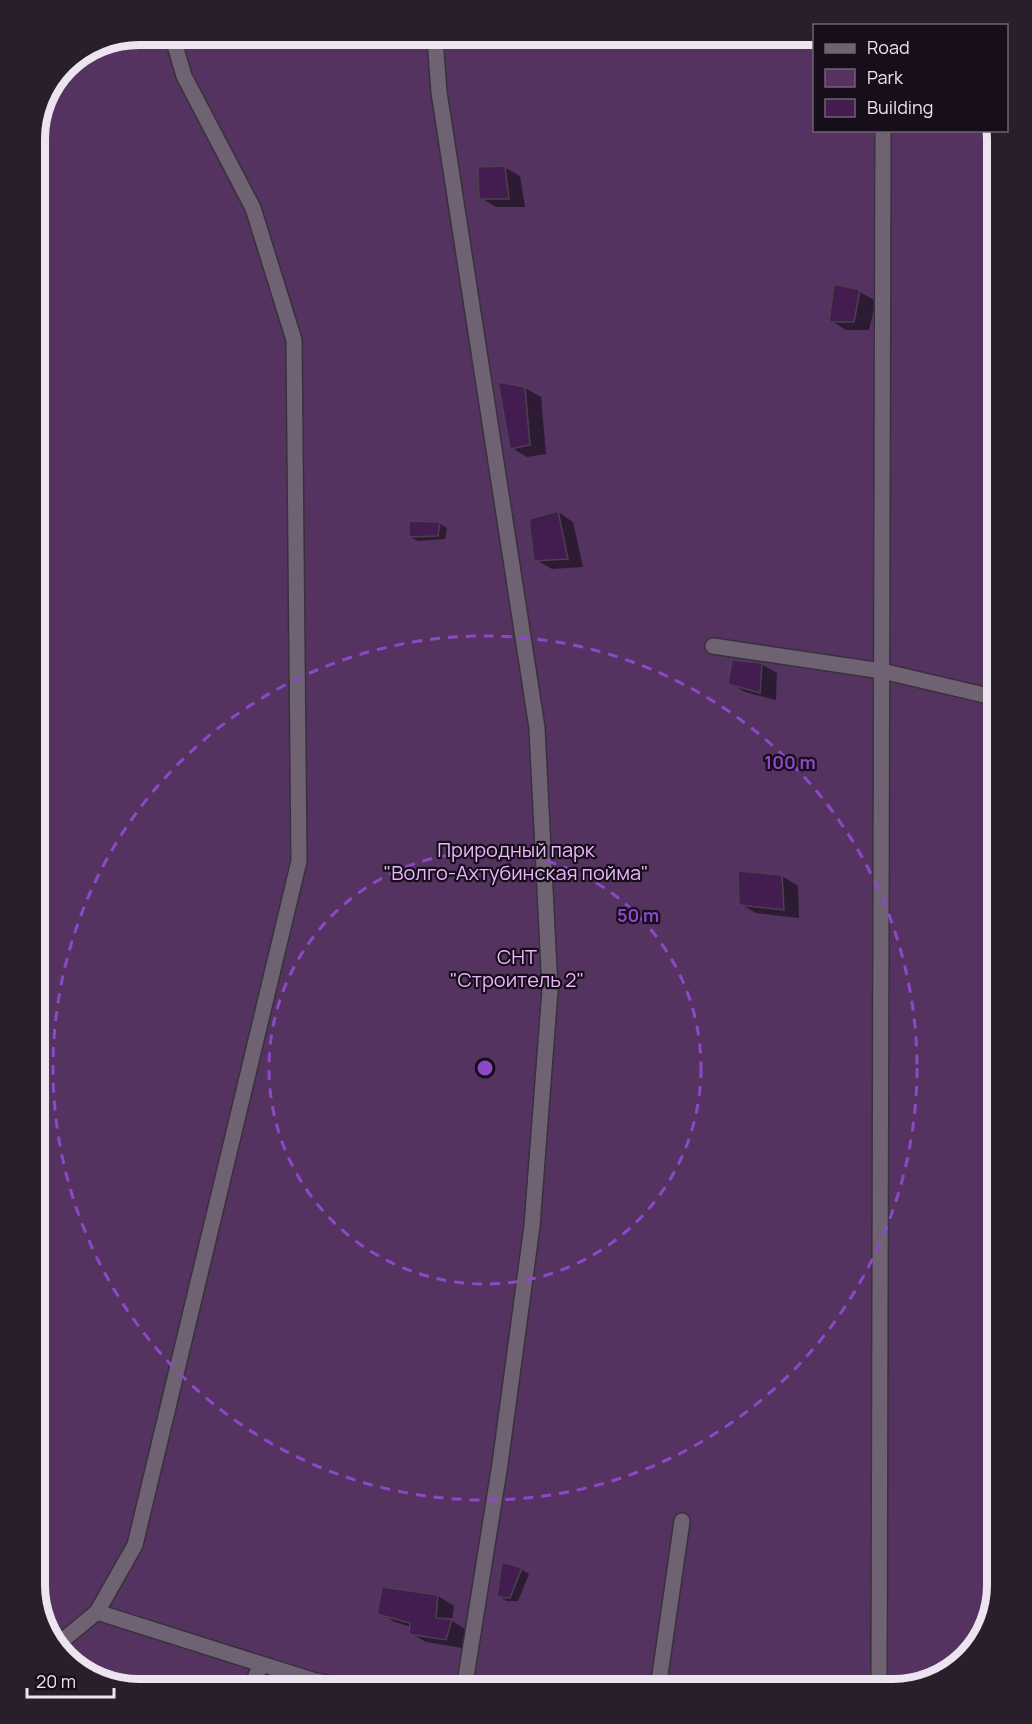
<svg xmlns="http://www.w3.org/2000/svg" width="1032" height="1724" viewBox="0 0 1032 1724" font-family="Manrope,sans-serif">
<rect width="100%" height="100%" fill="#211725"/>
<path fill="#543360" d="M814 36V130L995 131 997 139V1585L980 1643 939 1679 893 1689H133L81 1672 45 1631 35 1585V133L65 65 99 42Z"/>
<g fill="#0007">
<path d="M504 167 520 176 525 207H496L481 198Z"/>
<path d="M835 286 860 292 876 301 869 330H846L831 321Z"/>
<path d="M525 388 541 397 546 454 527 457 512 448Z"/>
<path d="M558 512 573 522 583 567 552 569 536 560Z"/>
<path d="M439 523 447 528 445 539 418 541 410 537Z"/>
<path d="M761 664 777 673 776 700 745 692 730 683Z"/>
<path d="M782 876 798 886 799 918 756 913 740 904Z"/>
<path d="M521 1569 529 1574 518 1601H506L499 1596Z"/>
<path d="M383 1589 438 1596 454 1606 452 1621 467 1630 462 1648 426 1642 410 1633 411 1627 395 1622 379 1613Z"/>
</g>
<g fill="#431d4f" stroke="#4c4050" stroke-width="1.5">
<path d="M505 166 509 199H479L478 167Z"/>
<path d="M834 284 860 290 854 322H829Z"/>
<path d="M498 382 525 387 530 445 510 449Z"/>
<path d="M558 511 568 559 534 561 529 519Z"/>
<path d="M409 521 440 522 438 536 409 537Z"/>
<path d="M732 660 762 663 760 693 728 684Z"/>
<path d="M738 871 782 875 784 910 739 905Z"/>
<path d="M502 1562 522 1568 510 1598 497 1597Z"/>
<path d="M382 1587 438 1595 436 1618 452 1619 446 1640 409 1634 410 1623 377 1614Z"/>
</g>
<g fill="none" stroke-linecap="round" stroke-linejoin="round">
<g stroke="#38313b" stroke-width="18">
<g id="minor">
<path d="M435 39 439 92 537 728 550 990 532 1226 500 1464 464 1689"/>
<path d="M713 646 882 671 997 698"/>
<path d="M97 1612 312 1680 358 1689"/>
<path d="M57 1645 97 1612 135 1545 299 861 294 340 253 208 184 76 174 42"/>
<path d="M250 1689 261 1665"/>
<path d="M658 1689 682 1521"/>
<path d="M879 1689 883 130"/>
</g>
</g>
<use href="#minor" stroke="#6f6373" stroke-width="15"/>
</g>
<g fill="none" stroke="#8c48c6" stroke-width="3" stroke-dasharray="10 8">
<circle cx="485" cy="1068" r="216"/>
<circle cx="485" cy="1068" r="432"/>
</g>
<g text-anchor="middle" stroke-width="4.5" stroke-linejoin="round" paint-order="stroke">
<g font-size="20" fill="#e7b8f9" stroke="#180e1b">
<text x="516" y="857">Природный парк<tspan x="516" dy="23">"Волго-Ахтубинская пойма"</tspan></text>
<text x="517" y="964">СНТ<tspan x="517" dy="23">"Строитель 2"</tspan></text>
</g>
</g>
<path d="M0 0H1032V1724H0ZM139 45H893A94 94 0 0 1 987 139V1585A94 94 0 0 1 893 1679H139A94 94 0 0 1 45 1585V139A94 94 0 0 1 139 45Z" fill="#291f2c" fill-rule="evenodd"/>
<path fill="none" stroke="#ece5ef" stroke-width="8" d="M139 45H893A94 94 0 0 1 987 139V1585A94 94 0 0 1 893 1679H139A94 94 0 0 1 45 1585V139A94 94 0 0 1 139 45Z"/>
<circle cx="485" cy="1068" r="9" fill="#8c48c6" stroke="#180e1b" stroke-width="3"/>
<g font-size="18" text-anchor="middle" font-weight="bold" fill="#8c48c6" stroke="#180e1b" stroke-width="4.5" stroke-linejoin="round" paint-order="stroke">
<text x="790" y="769">100 m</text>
<text x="638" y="922">50 m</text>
</g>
<rect x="813" y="24" width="195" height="108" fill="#180e1b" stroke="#6d6470" stroke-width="1.5"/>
<rect x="825" y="44" width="30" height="9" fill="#6f6373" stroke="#6d6470" stroke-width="1.5"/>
<text x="867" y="54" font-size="18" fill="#ece5ef">Road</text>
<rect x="825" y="69" width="30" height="18" fill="#543360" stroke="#6d6470" stroke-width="1.5"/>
<text x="867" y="84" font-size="18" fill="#ece5ef">Park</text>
<rect x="825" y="99" width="30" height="18" fill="#431d4f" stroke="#6d6470" stroke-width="1.5"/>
<text x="867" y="114" font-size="18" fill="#ece5ef">Building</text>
<path d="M27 1688v9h87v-9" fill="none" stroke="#ece5ef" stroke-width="3"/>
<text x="36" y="1688" font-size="18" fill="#ece5ef" stroke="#180e1b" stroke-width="4.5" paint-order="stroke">20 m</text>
</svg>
